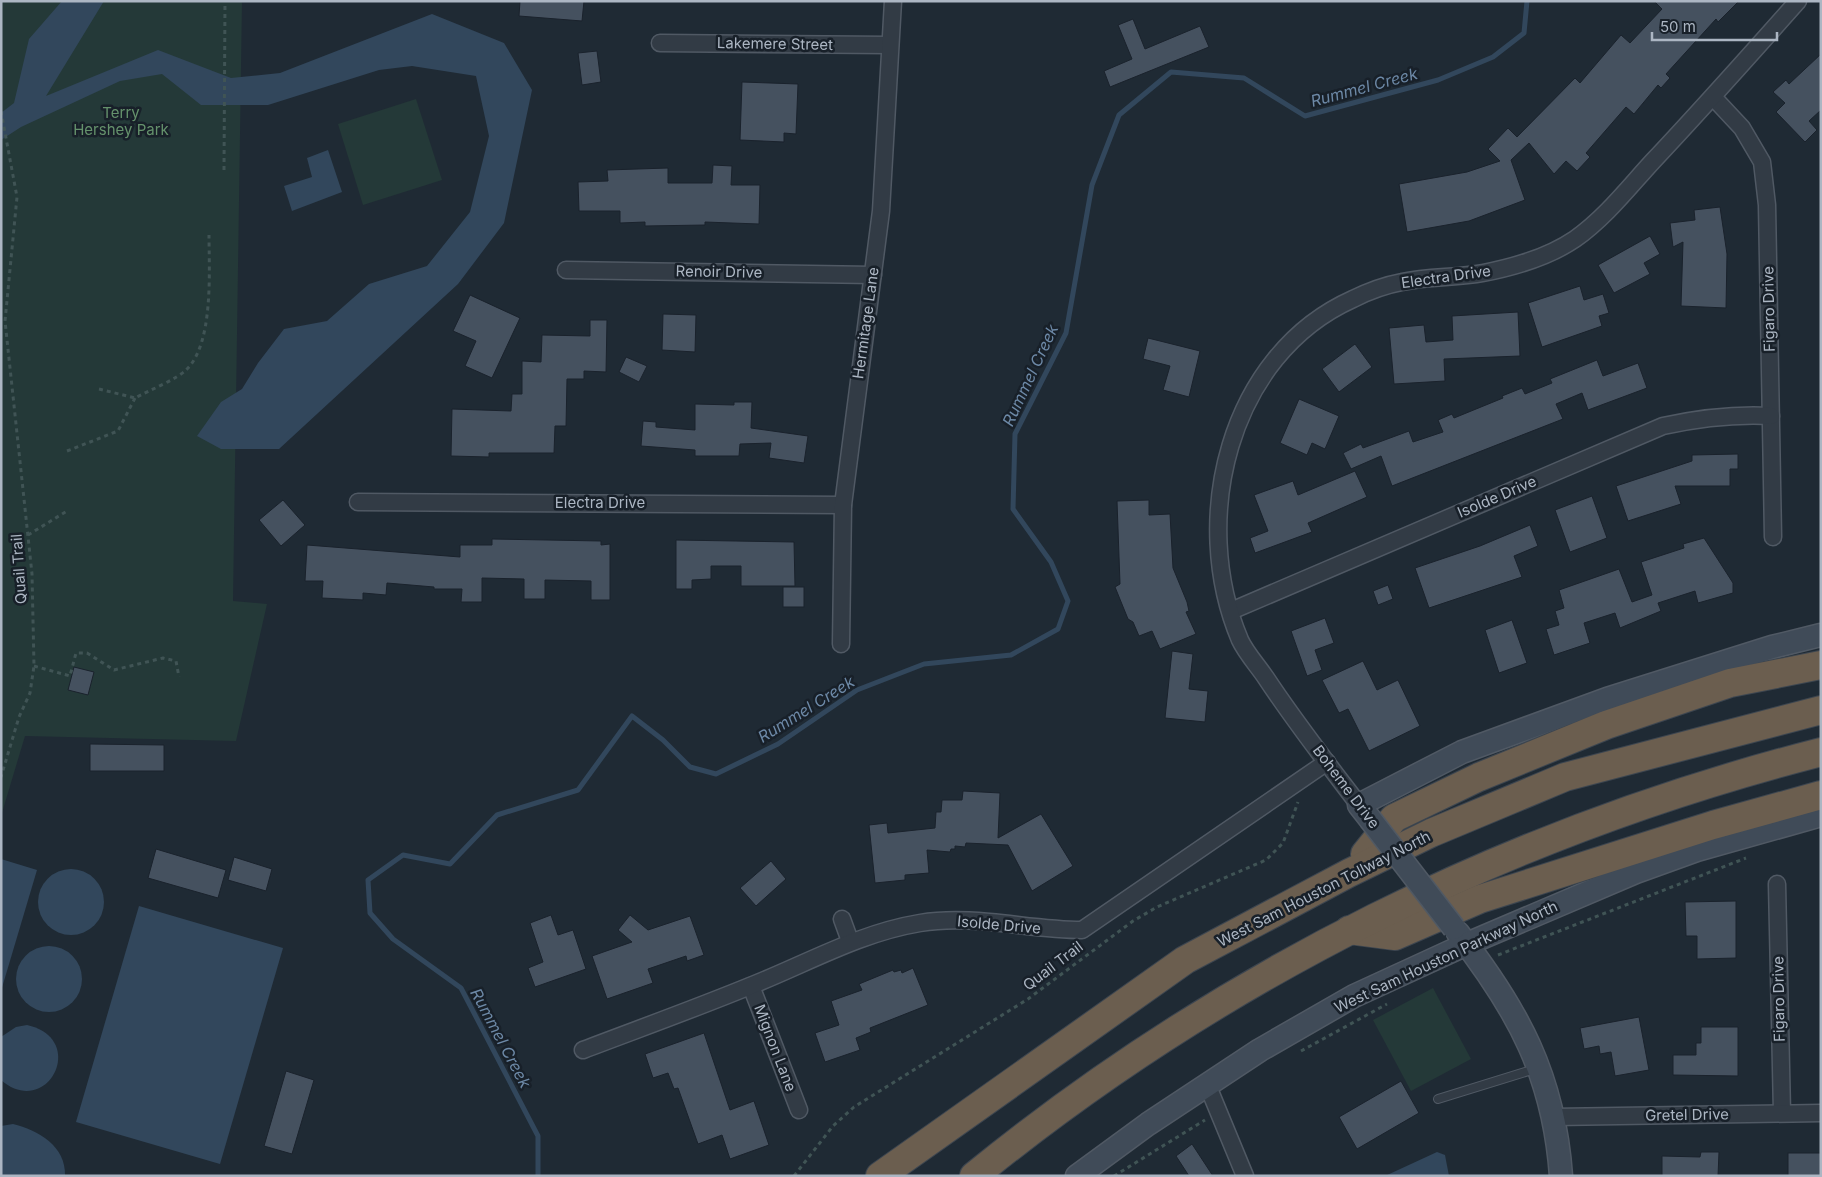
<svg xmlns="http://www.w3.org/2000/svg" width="1822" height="1177" viewBox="0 0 1822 1177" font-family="Inter,sans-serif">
<rect width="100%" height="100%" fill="#1f2a34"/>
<g fill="#243938">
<path d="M1 1H242L233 601 267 604 236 741 25 736 1 816Z"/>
<path d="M416 99 442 180 363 205 338 124Z"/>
<path d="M1433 988 1471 1059 1411 1091 1373 1020Z"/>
</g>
<g fill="#32475c">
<path d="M62 1H104L46 96 158 50 231 78 280 73 432 14 504 43 532 90 504 223 458 284 279 449H221L197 436 221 402 242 389 258 363 284 329 327 321 369 284 427 266 470 212 489 136 476 76 412 66 379 70 268 105H201L162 74 120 81 21 127 1 140V113L14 103 29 39Z"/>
<path d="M328 150 342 192 292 211 284 186 312 177 307 158Z"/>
<path d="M1 859 37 870 1 991Z"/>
<circle cx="71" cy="902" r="33"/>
<path d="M139 906 283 948 220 1164 76 1122Z"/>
<circle cx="49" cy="979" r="33"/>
<path d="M27 1025C89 1039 47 1120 1 1080V1037L16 1027Z"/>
<path d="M13 1124C38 1130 66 1146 65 1176H1V1126Z"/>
<path d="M1437 1152 1445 1155 1449 1176H1385Z"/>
</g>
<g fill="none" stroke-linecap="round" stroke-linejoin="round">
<path stroke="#32475c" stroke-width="5" d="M538 1176V1136L461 988 393 939 370 913 368 880 403 855 450 864 497 815 578 790 632 716 663 740 690 767 716 774 778 744 857 690 924 664 1011 655 1058 629 1068 601 1051 562 1013 509 1015 434 1066 333 1092 185 1119 115 1171 72 1244 78 1305 116 1438 80 1493 57 1524 33 1527 1"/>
</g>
<g fill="#45515f" stroke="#1a222c">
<path d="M520 1H584L582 21 519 16Z"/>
<path d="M1654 1H1739L1718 22 1716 19 1666 74 1670 78 1661 88 1658 85 1634 114 1626 107 1586 153 1590 157 1577 171 1566 161 1554 174 1529 143 1511 160 1525 200 1469 221 1407 232 1399 184 1467 172 1500 161 1488 149 1508 128 1517 137 1575 78 1580 83 1621 35 1630 43 1662 9Z"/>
<path d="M1133 19 1145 49 1200 26 1209 47 1110 87 1104 71 1132 59 1118 25Z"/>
<path d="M597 51 601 82 582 85 578 53Z"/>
<path d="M1821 54V110L1809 121 1817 130 1805 142 1776 112 1785 103 1773 92 1786 80 1789 84Z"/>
<path d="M742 82 798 84 796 134 784 133V142L740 140Z"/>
<path d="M713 165 732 166 731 185H760L759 224 705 222V225L645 226V222L620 223V211H579L578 182 608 181 607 170 668 168V183H712Z"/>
<path d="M1720 207 1727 254 1726 308 1681 306 1683 242 1673 247 1670 223 1695 220 1694 210Z"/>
<path d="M1650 236 1660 254 1644 263 1650 274 1614 293 1598 265Z"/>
<path d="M1580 286 1584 300 1603 294 1609 313 1599 316 1602 326 1542 347 1528 303Z"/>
<path d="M470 295 520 318 492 378 465 366 476 341 453 331Z"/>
<path d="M1518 312 1520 356 1444 359 1445 381 1394 384 1389 328 1424 325 1426 342 1453 340 1452 316Z"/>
<path d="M663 314 696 315 695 352 662 350Z"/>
<path d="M590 320H607L606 372 584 371V379H567L566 426H555L554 453H489V457L451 456 452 409 511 411 512 394H522V361L541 362 542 335 590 336Z"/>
<path d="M1148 338 1200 351 1189 397 1163 390 1170 366 1143 359Z"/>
<path d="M1355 344 1372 367 1339 392 1322 369Z"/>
<path d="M626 357 647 366 639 382 619 372Z"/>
<path d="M1597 360 1603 376 1638 363 1647 388 1588 410 1582 393 1556 404 1563 419 1392 486 1381 456 1351 469 1343 453 1361 444 1363 448 1409 431 1413 442 1443 432 1438 420 1452 414 1454 418 1503 398 1502 396 1522 388 1525 394 1552 383 1550 379Z"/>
<path d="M1299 399 1339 416 1325 449 1312 443 1307 455 1280 443Z"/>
<path d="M734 402H752L751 428 808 436 804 463 769 458 771 443 740 444 739 456H695V450L641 446 643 421 656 422V427L695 430V404L734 405Z"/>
<path d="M1738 454V469H1730V486H1675L1681 504 1628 521 1616 486 1692 461V455Z"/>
<path d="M1355 471 1367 497 1308 523 1312 532 1255 553 1250 538 1268 531 1254 495 1293 481 1298 495Z"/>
<path d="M1592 496 1607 538 1570 552 1555 510Z"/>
<path d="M283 500 305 525 281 546 259 520Z"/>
<path d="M1149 500V515L1170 514 1173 568 1187 602 1189 611 1186 612 1196 634 1160 649 1152 631 1139 636 1133 622 1128 619 1115 587 1120 584 1117 501Z"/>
<path d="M1530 525 1538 546 1514 556 1522 577 1429 608 1415 568 1480 546Z"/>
<path d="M1704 538 1733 583V593L1698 603 1695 591 1658 603 1661 611 1620 628 1615 613 1584 623 1590 643 1554 655 1546 629 1559 625 1555 611 1564 608 1559 590 1619 569 1632 602 1652 595 1641 562 1684 548 1683 544Z"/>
<path d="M492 539 601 541V545L610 544V600H591V581L545 580V599H524V579L482 578V602H461L462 589H434V587L387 583 386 595 363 593V600L322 598 323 581H305L307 545 460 557V545H492Z"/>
<path d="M676 540 794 542 795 586H741V566H711V579L692 580V589H676Z"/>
<path d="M1388 585 1393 599 1378 605 1373 591Z"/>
<rect x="783" y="587" width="21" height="20"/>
<path d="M1325 618 1334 643 1315 650 1322 670 1307 676 1291 631Z"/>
<path d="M1512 620 1527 663 1499 673 1485 630Z"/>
<path d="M1172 651 1193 654 1189 689 1208 691 1205 722 1165 718Z"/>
<path d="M1363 661 1377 690 1398 680 1420 726 1369 751 1348 709 1339 713 1322 680Z"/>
<path d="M74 667 94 672 88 695 68 690Z"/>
<path d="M90 744 164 745V771H90Z"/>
<path d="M963 791 1000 793 998 838 1041 814 1073 866 1032 891 1008 845 966 843 965 847 955 846V849H951L950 852 927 850 929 873 905 875V880L875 883 869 825 887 823 888 833 935 828 936 812H941L942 800H962Z"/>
<path d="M156 849 226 870 218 898 148 878Z"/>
<path d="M234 857 272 869 266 891 228 880Z"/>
<path d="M771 861 786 879 756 906 740 888Z"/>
<path d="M1736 901V958L1697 959V936H1686L1685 902Z"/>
<path d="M551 915 558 935 573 930 586 969 535 987 528 968 543 962 530 923Z"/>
<path d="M630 915 648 930 690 916 704 955 687 961 686 956 648 969 653 983 607 999 592 956 632 942 618 930Z"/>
<path d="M913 968 928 1005 870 1028 871 1032 856 1038 860 1050 825 1062 815 1033 839 1025 831 1001 862 990 859 984 893 970 894 972 901 970 902 973Z"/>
<path d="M1639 1017 1649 1070 1615 1076 1611 1052 1600 1054 1599 1046 1584 1049 1580 1028Z"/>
<path d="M1701 1027H1738V1076L1673 1075V1055H1696V1043H1701Z"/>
<path d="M704 1033 730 1110 754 1101 769 1145 730 1159 722 1135 698 1144 678 1088 674 1089 668 1073 653 1078 645 1054Z"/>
<path d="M286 1071 314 1080 292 1154 264 1146Z"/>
<path d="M1401 1081 1419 1113 1357 1149 1339 1117Z"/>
<path d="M1192 1144 1213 1176H1189L1176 1156Z"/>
<path d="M1701 1152H1719L1718 1176H1662V1156L1700 1157Z"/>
<rect x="1788" y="1153" width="33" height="23"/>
</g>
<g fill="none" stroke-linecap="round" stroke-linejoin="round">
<g stroke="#505964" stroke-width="10">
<path id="lane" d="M1438 1099 1535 1069"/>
</g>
<g stroke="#505964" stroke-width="19">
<g id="street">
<path d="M660 43 890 45"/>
<path d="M1713 97 1742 128 1762 162 1767 205 1773 537"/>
<path d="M566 270 873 275"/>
<path d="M358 502 843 505"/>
<path d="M1231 611 1663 426C1700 418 1734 414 1771 416"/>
<path d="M841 644 843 505 881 211 893 1"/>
<path d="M1359 805C1327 763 1295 722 1266 678 1258 666 1246 653 1240 640 1189 520 1228 355 1353 299 1367 292 1386 285 1402 282 1429 276 1456 278 1483 273 1514 267 1550 256 1575 239 1605 218 1629 187 1653 161 1703 108 1750 55 1798 1"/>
<path d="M1777 884 1782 1113"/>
<path d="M842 919 850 941"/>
<path d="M751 986 799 1110"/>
<path d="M583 1050C638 1029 694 1009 750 986 806 964 859 933 920 923 974 914 1028 930 1082 930L1327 762"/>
<path d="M1207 1084 1245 1176"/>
<path d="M1554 1117 1821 1113"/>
</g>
</g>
<g stroke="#505964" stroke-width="25">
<g id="secondary">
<path d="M1370 819 1359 805 1462 752 1607 699 1772 647 1821 635"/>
<path d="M1458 933C1518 1010 1554 1076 1561 1176"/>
<path d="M1077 1176 1148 1124 1260 1050 1354 996 1467 944 1636 872 1697 850 1821 815"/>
</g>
</g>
<g stroke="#3d4650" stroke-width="30">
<g id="highway">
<path d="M1365 854 1394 818 1479 777 1606 725 1730 683 1821 665"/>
<path d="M1349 930 1395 936 1480 899 1713 825 1821 795"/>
<path d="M880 1176 1185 960 1349 873 1431 833 1565 777 1821 710"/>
<path d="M974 1176C1222 974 1512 831 1821 752"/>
</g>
</g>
<g stroke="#405455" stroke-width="3" stroke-dasharray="4 4" stroke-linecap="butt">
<path d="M1 111 17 197 5 321 32 574 34 666 30 693 19 717 1 777"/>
<path d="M224 170 225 1"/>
<path d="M99 389 135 398C148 391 177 379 186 370 214 344 209 270 209 235"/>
<path d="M67 451 118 431 135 398"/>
<path d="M28 535 67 511"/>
<path d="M34 666 70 676 76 653H87L114 670 163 658 176 661 179 677"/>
<path d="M1498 955 1746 858"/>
<path d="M1301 1051 1387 1004"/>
<path d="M794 1176 833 1126 854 1107 1028 999 1133 921 1157 907 1266 860 1283 843 1298 802"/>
<path d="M1114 1176 1205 1120"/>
</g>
<use href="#lane" stroke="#323b45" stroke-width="8"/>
<use href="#street" stroke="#323b45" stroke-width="16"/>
<use href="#secondary" stroke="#404b58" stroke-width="22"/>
<use href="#highway" stroke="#6b5e4f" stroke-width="28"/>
<g stroke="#505964" stroke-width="25" stroke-linecap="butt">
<path id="secondary-bridge" d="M1370 819 1454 928"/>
</g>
<use href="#secondary-bridge" stroke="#404b58" stroke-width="22"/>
</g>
<g text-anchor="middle" stroke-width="5" stroke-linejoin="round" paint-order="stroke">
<g font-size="15" fill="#acb6c3" stroke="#182029">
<text transform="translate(775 44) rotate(1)" y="5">Lakemere Street</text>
<text transform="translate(719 272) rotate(1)" y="5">Renoir Drive</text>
<text transform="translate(1446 277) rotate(-8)" y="5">Electra Drive</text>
<text transform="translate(1769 309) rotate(-91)" y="5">Figaro Drive</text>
<text transform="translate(866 323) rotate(-82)" y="5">Hermitage Lane</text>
<text transform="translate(1497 497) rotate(-23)" y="5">Isolde Drive</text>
<text x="600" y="508">Electra Drive</text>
<text transform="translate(19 569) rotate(-94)" y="5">Quail Trail</text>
<text transform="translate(1346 787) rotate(53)" y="5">Boheme Drive</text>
<text transform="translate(1324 889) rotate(-27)" y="5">West Sam Houston Tollway North</text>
<text transform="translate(999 925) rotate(5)" y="5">Isolde Drive</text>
<text transform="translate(1446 957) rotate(-25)" y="5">West Sam Houston Parkway North</text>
<text transform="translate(1053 966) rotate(-37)" y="5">Quail Trail</text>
<text transform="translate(1779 999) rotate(-91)" y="5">Figaro Drive</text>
<text transform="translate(775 1048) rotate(69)" y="5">Mignon Lane</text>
<text transform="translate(1687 1115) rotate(-1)" y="5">Gretel Drive</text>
</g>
<g font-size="15" fill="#65926c" stroke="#182029">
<text x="121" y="118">Terry<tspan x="121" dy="17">Hershey Park</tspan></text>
</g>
<g font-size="16" font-style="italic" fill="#6d89a7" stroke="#182029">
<text transform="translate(1364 87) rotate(-15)" y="6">Rummel Creek</text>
<text transform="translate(1030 375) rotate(-65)" y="6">Rummel Creek</text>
<text transform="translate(806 709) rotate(-32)" y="6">Rummel Creek</text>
<text transform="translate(501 1038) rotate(62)" y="6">Rummel Creek</text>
</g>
</g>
<rect width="1822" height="1177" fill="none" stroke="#acb6c3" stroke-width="5"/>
<path d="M1652 32v8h125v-8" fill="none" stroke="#acb6c3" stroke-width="2.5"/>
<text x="1660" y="32" font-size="15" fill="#acb6c3" stroke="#182029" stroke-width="4" paint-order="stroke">50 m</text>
</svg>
